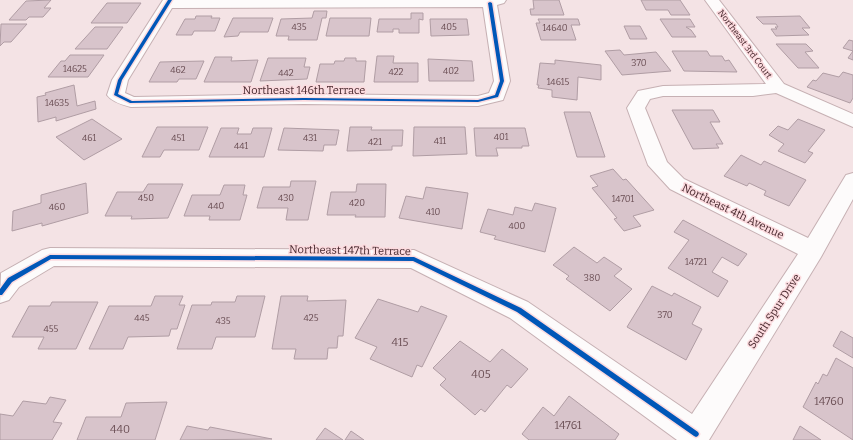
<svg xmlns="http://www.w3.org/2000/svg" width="853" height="440" viewBox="0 0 853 440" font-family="Bitter,serif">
<rect width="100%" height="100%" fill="#f4e3e5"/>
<g fill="#d8c4cb" stroke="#b09da4">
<path d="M51 0 44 8H51L43 17H29L26 20H9L26 1Z"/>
<path d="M533 0H559L564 15H531L530 9H534Z"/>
<path d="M641 0H680L690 15H671L668 10H646Z"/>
<path d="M107 3H141L127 23H91Z"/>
<path d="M314 11H327L326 18H322L317 40H288L289 36H276L281 19 312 18Z"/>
<path d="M411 13H423V20L419 19V33H399V29H393V32H377L379 19H411Z"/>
<path d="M196 16H212L211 18H220L215 31H194L192 35H176L185 19H195Z"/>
<path d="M800 16 810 28H802L809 35 776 36 771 29H777L775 27H778L776 24H763L756 17Z"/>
<path d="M233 18H273L268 32H240L238 36 224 37Z"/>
<path d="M330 18H371L369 36H326Z"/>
<path d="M430 19H467L469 35 431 36Z"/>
<path d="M538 19H578L580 25H571L576 40H541L536 23H540Z"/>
<path d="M660 19H690L695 27H686L691 30 696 37H672Z"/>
<path d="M1 24H27L11 42H4L0 46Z"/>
<path d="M624 26H640L647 39H630Z"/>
<path d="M95 27H123L107 49H75Z"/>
<path d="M849 40 853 41V60L848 58 853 51 843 48Z"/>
<path d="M776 44H806L813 51 805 52 819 68H798Z"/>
<path d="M620 50 624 55 656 52 671 71 622 75 605 51Z"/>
<path d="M672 51H707L710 56H722L725 61 729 60 737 72 684 71Z"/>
<path d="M70 55H104L88 77H48L61 61H65Z"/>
<path d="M377 56H394L393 63H418V82H374Z"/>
<path d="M215 57H232L231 61 258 60 251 82H204Z"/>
<path d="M268 58H306L304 67H310L307 79 260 81Z"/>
<path d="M345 58H356V61H366L364 82H316L320 64H334L335 61H344Z"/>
<path d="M428 59 472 61 474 81H429Z"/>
<path d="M555 60 601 65V80L578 77 577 100 552 97V90L538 88 539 85H537L540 63 555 64Z"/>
<path d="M204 61 196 79H179L177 82H149L160 62Z"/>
<path d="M843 72 853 75V98L850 103 807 87 813 80 816 81 823 73 839 77Z"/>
<path d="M74 85 77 106 95 101 96 109 56 121V117L38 122 37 97 46 95 45 93Z"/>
<path d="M672 110H713L720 122H710L723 144H716L719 148 693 149Z"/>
<path d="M564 112H590L605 157H577Z"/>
<path d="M92 119 122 139 84 160 56 137Z"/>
<path d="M798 119 825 130 808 151 813 153 805 163 778 151 784 144 769 135 778 126 788 130Z"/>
<path d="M157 127H208L199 150H164L160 157H142Z"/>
<path d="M350 127H372L371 130H403L402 146H392V150L347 151Z"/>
<path d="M414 127H465L467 154 413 156Z"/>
<path d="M221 128H239L237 134H251L253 128H272L264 157H209Z"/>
<path d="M284 128 339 130 336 145H324L323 151 278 150Z"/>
<path d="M474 128H525L529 146H522V148H496L498 156H476Z"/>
<path d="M741 155 761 165 764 161 806 180 789 206 764 195 766 191 749 183 747 186 724 176Z"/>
<path d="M613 169 623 180 626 179 654 210 633 216 641 226 624 231 614 219 617 218 592 188 598 186 590 176Z"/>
<path d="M291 181H316L308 220H286L288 208H257L263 187H290Z"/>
<path d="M86 183 88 213 42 226V223L12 231 13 211 41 203V195Z"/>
<path d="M148 184H183L168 218 131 219 132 216H105L117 192H143Z"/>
<path d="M357 184H386L385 217H355L356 215H327L331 192H356Z"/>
<path d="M224 185H245L243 195H247L240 220H209L210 216H184L192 195H220Z"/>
<path d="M426 187 468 193 462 229 399 218 406 196 423 199Z"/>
<path d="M535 203 556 208 545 252 494 239 496 236 480 232 488 209 513 215 515 207 532 211Z"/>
<path d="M683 220 747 254 738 266 722 257 712 272 728 281 718 297 668 268 689 240 674 232Z"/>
<path d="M574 247 597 263 604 257 622 269 614 276 632 289 610 311 566 279 569 276 553 265Z"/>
<path d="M652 286 672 296 674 293 701 307 692 324 702 329 686 360 627 327Z"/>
<path d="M155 296H183L179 305H185L177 329H171L169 336 128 337 123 349H89L109 306H151Z"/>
<path d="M237 296H265L255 337H216L212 349H177L192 305H211L212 302H235Z"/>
<path d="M281 296H308L307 301 346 300 343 336H338L337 348H328L327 359H294L296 349H272Z"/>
<path d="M378 299 418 312 421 306 447 316 422 367 417 365 412 377 370 359 377 347 355 338Z"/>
<path d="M52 302H98L76 349H38L44 337H12L29 306H50Z"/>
<path d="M841 331 853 338V358L833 346Z"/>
<path d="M460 341 490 362 502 349 528 369 511 388 507 385 485 412 481 409 475 415 440 385 446 379 433 368Z"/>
<path d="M836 358 853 368V440L803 407 816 382 818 384 823 374 827 376Z"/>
<path d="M569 396 619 434 615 440H529L522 434 543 407 554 416Z"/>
<path d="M50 397 66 400 53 422 62 423 52 440H0V414L13 416 23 401 46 404Z"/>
<path d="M167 402 155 440H77L86 417H121L126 403Z"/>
<path d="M187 426 208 430 210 427 272 439 180 440Z"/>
<path d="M800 426 821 440H793Z"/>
<path d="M325 428 343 440H316Z"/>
<path d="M351 431 364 440H345Z"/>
</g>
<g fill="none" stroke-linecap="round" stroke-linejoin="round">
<g stroke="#c6b0b3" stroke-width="2">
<g id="minor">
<path d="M163 0H506L504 3 497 5 510 81 503 100 478 106 304 104 131 107C123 105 112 102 107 95L112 80ZM483 7 494 81 489 93 478 96 304 94 134 97 125 93 128 80 172 8Z"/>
<path d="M705 0H719L784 84 853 114V127L776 93 753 96H663L650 99 645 108 667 162 684 179 808 238 846 175 853 173V199L821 257 709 440H677L510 318 411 268 54 266 19 287 9 300 0 303 1 273 42 250 50 248 414 250 528 302 692 414 798 254 670 189 648 165 627 108 638 91 663 86 766 84Z"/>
</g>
</g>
<use href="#minor" fill="#fdfbfb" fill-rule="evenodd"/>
<g stroke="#fcdbdf" stroke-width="3">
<g id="cycleway">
<path d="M168 0H172L122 80 118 94 132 101 304 98 478 100 495 95 500 81 488 3 490 2 492 3 504 81 498 97 478 102 304 100 130 103 114 95 118 80Z"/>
<path d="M50 255 414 257 521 308 698 432 699 434 698 436 696 437 694 436 517 312 413 261 51 259 12 282 2 295H0V289L8 278Z"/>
</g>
</g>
<use href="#cycleway" fill="#0057b8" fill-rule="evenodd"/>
</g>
<g text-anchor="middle" stroke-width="3" stroke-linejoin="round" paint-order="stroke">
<g font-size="9" fill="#6a4e54">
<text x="299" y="30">435</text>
<text x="449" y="30">405</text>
<text x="555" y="31">14640</text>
<text x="639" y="66">370</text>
<text x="75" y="72">14625</text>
<text x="178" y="73">462</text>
<text x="451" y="74">402</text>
<text x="396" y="75">422</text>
<text x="286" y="76">442</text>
<text x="558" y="85">14615</text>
<text x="57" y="106">14635</text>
<text x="501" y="140">401</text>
<text x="89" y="141">461</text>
<text x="178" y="141">451</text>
<text x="310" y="141">431</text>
<text x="440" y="144">411</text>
<text x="375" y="145">421</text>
<text x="241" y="149">441</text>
<text x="146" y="201">450</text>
<text x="286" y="201">430</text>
<text x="623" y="202">14701</text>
<text x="357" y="206">420</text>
<text x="216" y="209">440</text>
<text x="57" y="210">460</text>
<text x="433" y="215">410</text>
<text x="517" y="229">400</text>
<text x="696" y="265">14721</text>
<text x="592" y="281">380</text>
<text x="665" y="318">370</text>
<text x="142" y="321">445</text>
<text x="311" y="321">425</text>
<text x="223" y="324">435</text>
<text x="51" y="332">455</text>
</g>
<g font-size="9" fill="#46272c" stroke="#fcdbdf">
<text transform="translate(745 44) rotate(53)" y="3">Northeast 3rd Court</text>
</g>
<g font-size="11" fill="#46272c" stroke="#fcdbdf">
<text x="304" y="94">Northeast 146th Terrace</text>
<text transform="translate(733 211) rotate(26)" y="4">Northeast 4th Avenue</text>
<text transform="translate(350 250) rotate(1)" y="4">Northeast 147th Terrace</text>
<text transform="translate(774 311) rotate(-57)" y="4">South Spur Drive</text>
</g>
<g font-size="11" fill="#6a4e54">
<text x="400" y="346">415</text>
<text x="481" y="378">405</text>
<text x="829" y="405">14760</text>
<text x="568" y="429">14761</text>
<text x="120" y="433">440</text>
</g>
</g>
</svg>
